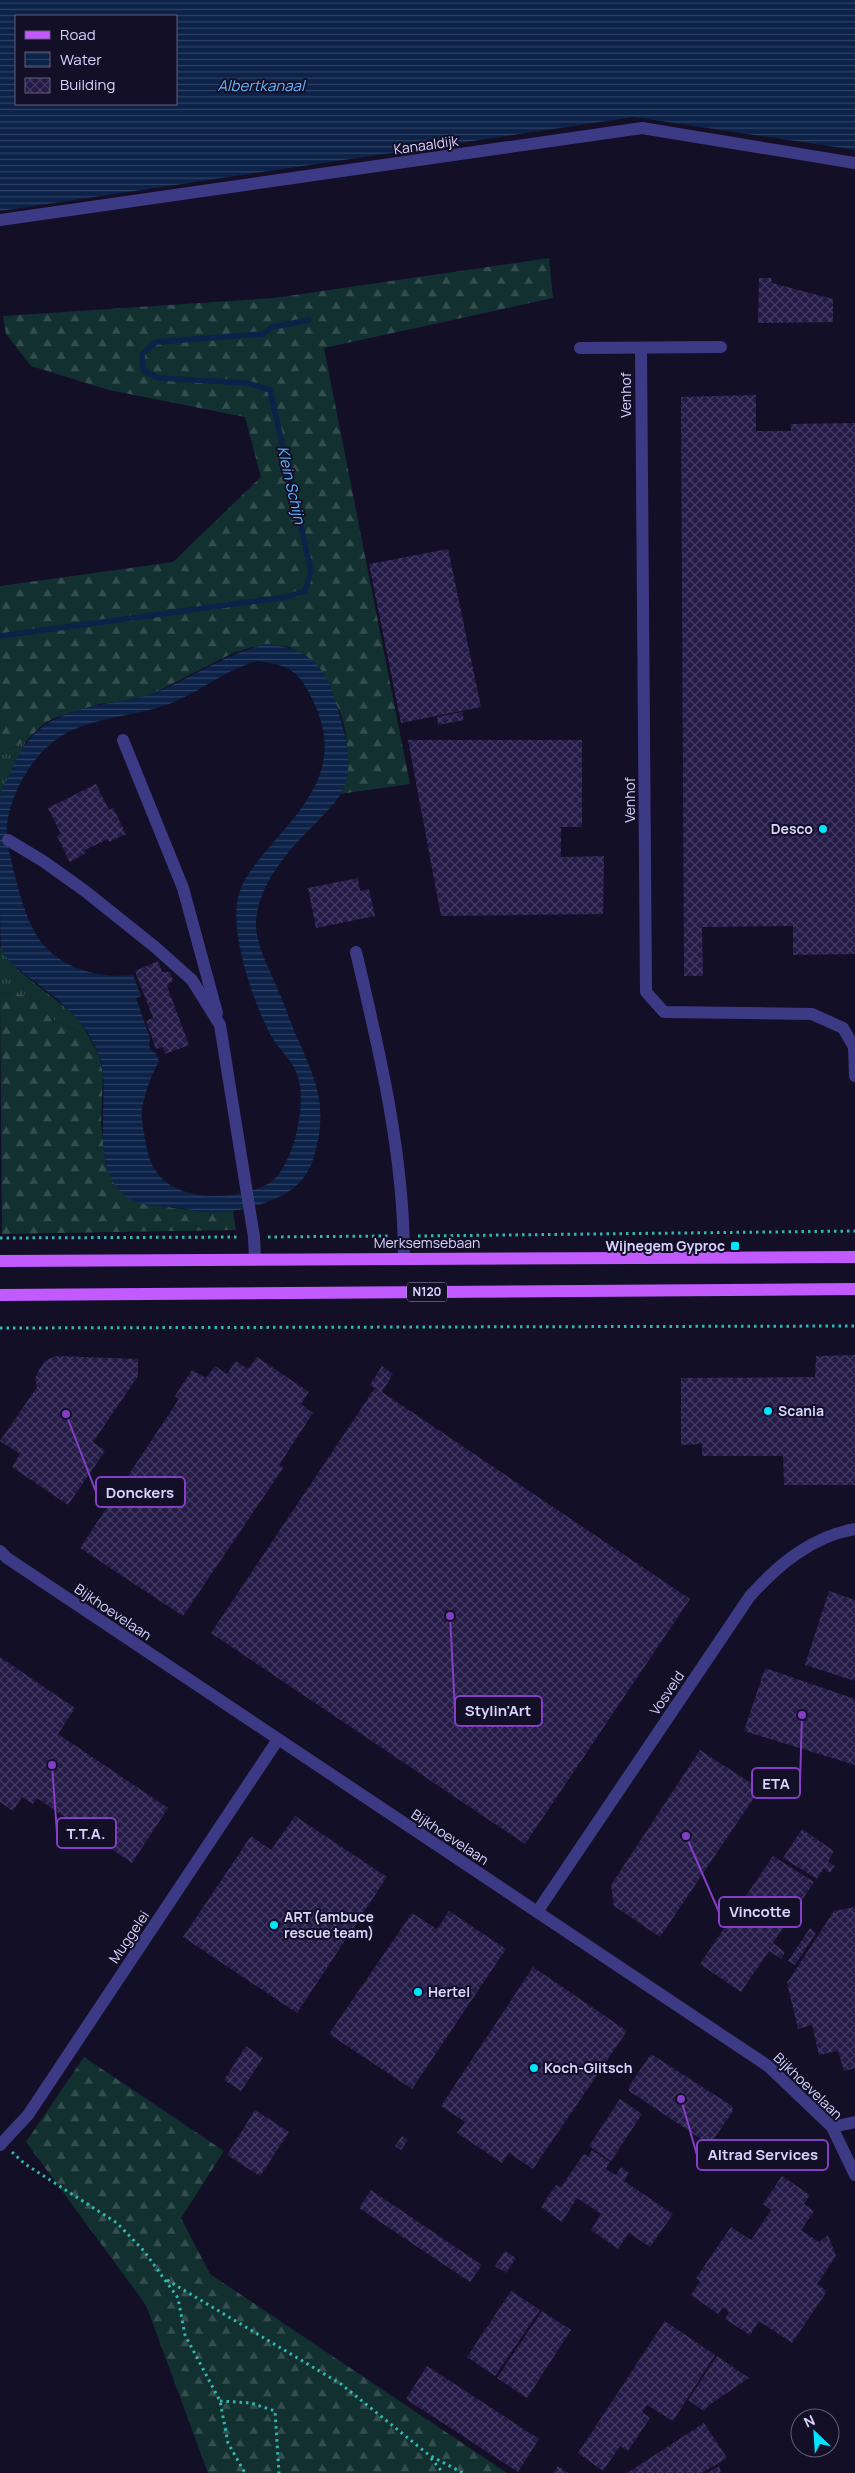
<svg xmlns="http://www.w3.org/2000/svg" width="855" height="2473" viewBox="0 0 855 2473" font-family="Manrope,sans-serif">
<defs>
<pattern id="grass-tufts" width="24" height="20" patternUnits="userSpaceOnUse" patternTransform="scale(1.25)"><rect width="24" height="20" fill="#12302f"/><path d="M3 7l-1-3M5 7V3M7 7l1-3M15 17l-1-3M17 17v-4M19 17l1-3" fill="none" stroke="#344d4e"/></pattern>
<pattern id="forest-firs" width="22" height="20" patternUnits="userSpaceOnUse" patternTransform="scale(1.25)"><rect width="22" height="20" fill="#12302f"/><path d="M5 1l3.5 6h-7zM16 11l3.5 6h-7z" fill="#344d4e"/></pattern>
<pattern id="water-rules" width="6" height="5" patternUnits="userSpaceOnUse" patternTransform="scale(1.25)"><rect width="6" height="5" fill="#0c2248"/><path d="M0 2.5h6" fill="none" stroke="#2f4163"/></pattern>
<pattern id="building-cross-hatch" width="8" height="8" patternUnits="userSpaceOnUse" patternTransform="scale(1.25)"><rect width="8" height="8" fill="#241b47"/><path d="M0 0l8 8M0 8l8-8" fill="none" stroke="#433b63"/></pattern>
</defs>
<rect width="100%" height="100%" fill="#130f26"/>
<g fill="url(#grass-tufts)">
<path d="M26 741 0 796V754Z"/>
<path d="M0 946 17 969 77 1017 88 1035 55 1021 30 995 0 993Z"/>
</g>
<g fill="url(#forest-firs)">
<path d="M549 258 553 298 324 348 410 784 340 794C350 770 350 727 336 704 325 684 305 665 290 647L268 644 249 648 231 654 150 695 124 701 99 704 54 718 42 725 26 741 0 754V586L173 562 261 477 245 417 109 390 31 366 6 334 3 316 274 298Z"/>
<path d="M0 993 30 995 55 1021 88 1035 99 1055 103 1074 101 1125 106 1166 140 1203 203 1212 233 1211 236 1230 2 1234Z"/>
<path d="M84 2057 224 2151 181 2218 210 2274 507 2473H208L146 2305 26 2142Z"/>
</g>
<g fill="url(#water-rules)" fill-rule="evenodd">
<path d="M0 0H855V150L634 117 0 211ZM16 16H176V104H16Z"/>
<path d="M268 644C306 649 324 662 335 700 342 724 352 752 347 778 343 797 329 809 316 823 290 848 257 885 256 923 256 946 270 970 278 990 284 1003 288 1015 293 1028 311 1071 329 1099 316 1149 310 1176 297 1190 272 1200 251 1209 225 1214 202 1212 194 1211 186 1208 178 1208 166 1206 151 1207 139 1203 82 1182 113 1100 100 1058 88 1024 62 1002 34 981 22 972 7 962 1 948 0 937 0 883 0 868 0 848 0 816 0 797 1 790 6 782 9 775 26 736 41 721 82 709 105 702 129 702 151 694 192 679 224 653 268 644ZM257 661C291 665 300 672 314 703 344 767 305 806 265 852 252 869 240 882 237 903 232 940 253 1001 270 1034 278 1049 293 1060 298 1077 306 1102 296 1149 281 1171 273 1185 256 1190 241 1193 215 1199 176 1197 158 1174 150 1164 147 1151 145 1138 143 1128 141 1119 142 1109 145 1092 151 1076 159 1061L156 1053 153 1052 149 1046 150 1038 136 998 141 996 133 975C100 979 56 968 37 936 27 919 21 899 16 880 12 863 5 841 7 824 11 796 26 767 46 748 79 716 128 719 169 704 200 692 225 670 257 661Z"/>
</g>
<g fill="none" stroke-linecap="round" stroke-linejoin="round">
<path stroke="#0c2248" stroke-width="5.5" d="M0 636 286 597 305 591 311 571 270 390 248 383 159 378 143 370 142 354 156 342 263 334 272 327 309 320"/>
</g>
<g fill="url(#building-cross-hatch)">
<path d="M759 278H771L772 283 833 299V322L758 323Z"/>
<path d="M756 395V431H791V424L855 423V954L793 955V926L702 927 703 976H684L681 397Z"/>
<path d="M448 549 481 707 401 723 369 564Z"/>
<path d="M462 712 464 720 438 725 437 717Z"/>
<path d="M408 740H582V827H561V857L604 856 603 914 441 916Z"/>
<path d="M96 784 109 810 113 808 126 834 109 842 108 839 85 850 86 853 70 862 57 836 61 834 48 808Z"/>
<path d="M358 878 360 891 369 889 375 916 316 928 308 888Z"/>
<path d="M158 961 162 972H170L173 980 167 986 189 1045 165 1054 163 1047 156 1049 146 1021 153 1018 135 971Z"/>
<path d="M855 1355V1485H784L783 1456H702V1444L681 1445V1378L815 1377 816 1356Z"/>
<path d="M57 1356 138 1359V1376L93 1442 105 1451 68 1505 12 1467 20 1454 0 1441 37 1387 35 1378 40 1368 46 1360Z"/>
<path d="M257 1357 309 1392 301 1404 313 1413 279 1465 283 1468 183 1616 80 1548 179 1399 175 1396 192 1370 206 1378 215 1366 227 1374 236 1361 248 1369Z"/>
<path d="M382 1366 393 1374 382 1392 690 1599 525 1844 211 1633 375 1388 370 1385Z"/>
<path d="M829 1591 855 1600V1681L805 1665Z"/>
<path d="M0 1657 75 1708 58 1734 168 1808 132 1863 37 1798 33 1804 22 1797 13 1811 0 1802Z"/>
<path d="M765 1668 855 1699V1765L744 1731Z"/>
<path d="M700 1750 760 1789 660 1937 614 1906 611 1885Z"/>
<path d="M295 1816 387 1877 297 2013 183 1937 251 1836 271 1850Z"/>
<path d="M802 1829 834 1851 828 1862 835 1866 830 1873 824 1868 817 1879 783 1858Z"/>
<path d="M773 1856 814 1882 773 1943 785 1952 781 1959 769 1951 741 1992 700 1964Z"/>
<path d="M855 1907V2068L844 2071 838 2051 819 2055 812 2025 798 2029 787 1983 834 1911Z"/>
<path d="M449 1911 506 1949 412 2089 329 2034 412 1913 437 1929Z"/>
<path d="M810 1928 816 1933 795 1965 788 1961Z"/>
<path d="M533 1967 627 2031 533 2169 509 2153 502 2163 457 2133 465 2122 441 2106Z"/>
<path d="M246 2046 263 2058 241 2091 224 2080Z"/>
<path d="M651 2054 732 2106 733 2111 711 2143H707L629 2091V2086Z"/>
<path d="M620 2099 642 2114 611 2161 589 2146Z"/>
<path d="M255 2110 289 2132 260 2176 227 2155Z"/>
<path d="M402 2136 408 2140 401 2150 395 2146Z"/>
<path d="M592 2150 610 2162 606 2169 616 2175 621 2167 629 2173 624 2181 673 2214 650 2247 629 2233 618 2249 591 2230 601 2214 577 2198 562 2222 541 2207 556 2185 561 2187 584 2154 588 2157Z"/>
<path d="M782 2176 810 2195 804 2204 814 2211 801 2230 819 2242 828 2235 836 2256 817 2284 827 2291 792 2343 759 2321 750 2335 725 2319 729 2312 723 2307 718 2314 691 2295 700 2281 696 2278 731 2227 751 2240 771 2210 763 2204Z"/>
<path d="M371 2190 482 2265 470 2282 359 2208Z"/>
<path d="M505 2251 516 2258 506 2273 495 2266Z"/>
<path d="M511 2291 540 2310 495 2376 467 2357Z"/>
<path d="M542 2311 571 2330 527 2398 497 2378Z"/>
<path d="M665 2321 715 2355 673 2421 647 2405 642 2412 650 2418 628 2451 620 2446 603 2471 578 2453Z"/>
<path d="M717 2356 749 2378 709 2405 704 2411 688 2400Z"/>
<path d="M427 2366 539 2439 518 2472 406 2399Z"/>
<path d="M704 2423 727 2458 702 2473H627Z"/>
<path d="M558 2466 568 2473H553Z"/>
<path d="M719 2466 721 2473H707Z"/>
</g>
<g fill="none" stroke-linecap="round" stroke-linejoin="round">
<g stroke="#2fb8b0" stroke-width="3" stroke-dasharray="2.5 4" stroke-linecap="butt">
<path d="M418 1236 855 1231"/>
<path d="M268 1237 389 1236"/>
<path d="M0 1238 239 1237"/>
<path d="M0 1328 855 1326"/>
<path d="M12 2152 25 2164 117 2223 144 2251 178 2298 185 2335 220 2401 228 2443 245 2473"/>
<path d="M167 2280 341 2384 429 2455 463 2473"/>
<path d="M220 2401 251 2403 275 2411 279 2473"/>
<path d="M431 2458 443 2473"/>
</g>
<g stroke="#3d3a85" stroke-width="12">
<path d="M0 220 642 128 855 163"/>
<path d="M580 348 721 347"/>
<path d="M641 349 646 992 664 1012 812 1014 843 1028 854 1047 855 1076"/>
<path d="M123 740 183 888 217 1013"/>
<path d="M8 840 43 861 85 891 155 947 192 980 220 1025 254 1237 255 1259"/>
<path d="M356 952C380 1053 404 1155 404 1258"/>
<path d="M0 1551 7 1558 768 2066 832 2127 855 2175"/>
<path d="M537 1912 750 1596C779 1564 811 1537 855 1529"/>
<path d="M832 2127 855 2122"/>
<path d="M0 2145 28 2115 277 1741"/>
</g>
<g stroke="#c25bff" stroke-width="12">
<path d="M0 1261 855 1257"/>
<path d="M0 1295 855 1289"/>
</g>
</g>
<g fill="#00e5ff" stroke="#130f26" stroke-width="2">
<circle cx="823" cy="829" r="5"/>
<rect x="730" y="1241" width="10" height="10" rx="2.5"/>
<circle cx="768" cy="1411" r="5"/>
<circle cx="274" cy="1925" r="5"/>
<circle cx="418" cy="1992" r="5"/>
<circle cx="534" cy="2068" r="5"/>
</g>
<g text-anchor="middle" stroke-width="4" stroke-linejoin="round" paint-order="stroke">
<rect fill="#130f26" stroke="#9e99be" stroke-width="1" x="407" y="1282.5" width="40" height="19" rx="4"/>
<g font-size="12" font-weight="bold" fill="#d9d4ff">
<text x="427" y="1296">N120</text>
</g>
<g font-size="14" fill="#d9d4ff" stroke="#130f26">
<text transform="translate(426 145) rotate(-8)" y="5">Kanaaldijk</text>
<text transform="translate(626 395) rotate(-90)" y="5">Venhof</text>
<text transform="translate(630 800) rotate(-90)" y="5">Venhof</text>
<text x="427" y="1248">Merksemsebaan</text>
<text transform="translate(113 1612) rotate(34)" y="5">Bijkhoevelaan</text>
<text transform="translate(667 1693) rotate(-56)" y="5">Vosveld</text>
<text transform="translate(450 1837) rotate(33)" y="5">Bijkhoevelaan</text>
<text transform="translate(129 1937) rotate(-56)" y="5">Muggelei</text>
<text transform="translate(808 2086) rotate(44)" y="5">Bijkhoevelaan</text>
</g>
<g font-size="14" font-weight="bold" fill="#d9d4ff" stroke="#130f26" text-anchor="start">
<text x="813" y="834" text-anchor="end">Desco</text>
<text x="725" y="1251" text-anchor="end">Wijnegem Gyproc</text>
<text x="778" y="1416">Scania</text>
<text x="284" y="1922">ART (ambuce<tspan x="284" dy="16">rescue team)</tspan></text>
<text x="428" y="1997">Hertel</text>
<text x="544" y="2073">Koch-Glitsch</text>
</g>
<g font-size="15" font-style="italic" fill="#62b6ff" stroke="#130f26">
<text x="261" y="91">Albertkanaal</text>
<text transform="translate(291 485) rotate(77)" y="5">Klein Schijn</text>
</g>
</g>
<path fill="none" stroke="#843dc5" stroke-width="2" d="M66 1414L96 1492M450 1616L455 1711M802 1715L800 1783M52 1765L57 1833M686 1836L719 1912M681 2099L697 2155"/>
<g fill="#843dc5" stroke="#130f26" stroke-width="2">
<circle cx="66" cy="1414" r="5"/>
<circle cx="450" cy="1616" r="5"/>
<circle cx="802" cy="1715" r="5"/>
<circle cx="52" cy="1765" r="5"/>
<circle cx="686" cy="1836" r="5"/>
<circle cx="681" cy="2099" r="5"/>
</g>
<g fill="#130f26" stroke="#843dc5" stroke-width="2">
<rect x="96" y="1477" width="89" height="30" rx="5"/>
<rect x="455" y="1696" width="87" height="30" rx="5"/>
<rect x="752" y="1768" width="48" height="30" rx="5"/>
<rect x="57" y="1818" width="59" height="30" rx="5"/>
<rect x="719" y="1897" width="82" height="30" rx="5"/>
<rect x="697" y="2140" width="131" height="30" rx="5"/>
</g>
<g font-size="15" text-anchor="middle" font-weight="bold" fill="#d9d4ff">
<text x="140" y="1498">Donckers</text>
<text x="498" y="1716">Stylin'Art</text>
<text x="776" y="1789">ETA</text>
<text x="86" y="1839">T.T.A.</text>
<text x="760" y="1917">Vincotte</text>
<text x="763" y="2160">Altrad Services</text>
</g>
<rect x="15" y="15" width="162" height="90" fill="#130f26" stroke="#625e7d"/>
<rect x="25" y="31" width="25" height="8" fill="#c25bff" stroke="#625e7d"/>
<text x="60" y="40" font-size="15" fill="#d9d4ff">Road</text>
<rect x="25" y="52" width="25" height="15" fill="url(#water-rules)" stroke="#625e7d"/>
<text x="60" y="65" font-size="15" fill="#d9d4ff">Water</text>
<rect x="25" y="78" width="25" height="15" fill="url(#building-cross-hatch)" stroke="#625e7d"/>
<text x="60" y="90" font-size="15" fill="#d9d4ff">Building</text>
<g transform="translate(815 2433) rotate(335)"><circle r="24" fill="#130f26" stroke="#625e7d"/>
<path d="M0-4L9 19L0 12L-9 19Z" fill="#00e5ff"/>
<text y="-8" font-size="14" font-weight="bold" text-anchor="middle" fill="#d9d4ff">N</text>
</g>
</svg>
